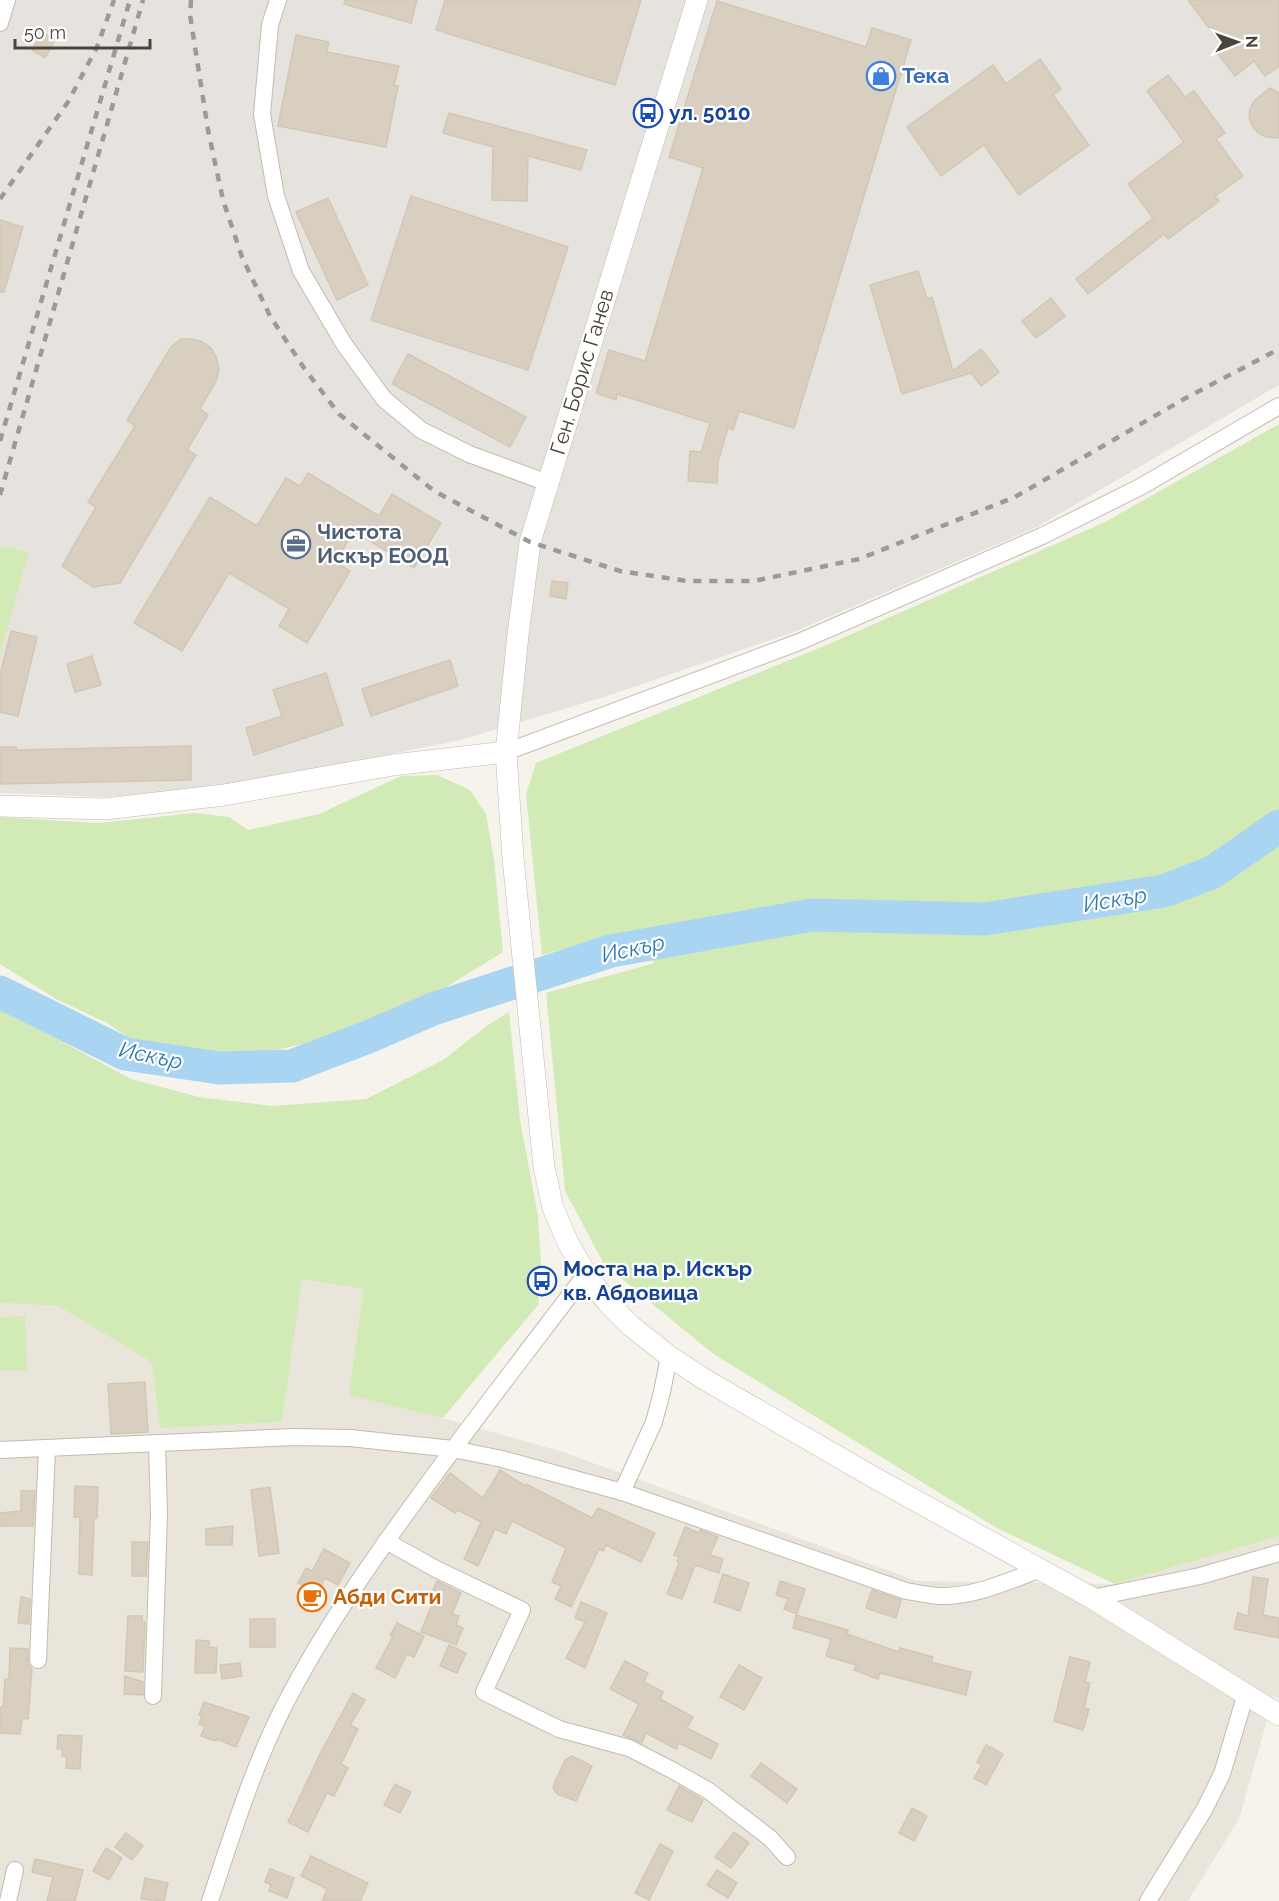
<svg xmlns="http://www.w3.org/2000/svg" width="1279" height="1901" viewBox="0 0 1279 1901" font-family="Raleway,sans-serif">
<rect width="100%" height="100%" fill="#f6f3ec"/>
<path fill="#eae5da" d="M301 1279 363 1289 349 1395 389 1403 560 1451 917 1581 1115 1584 1279 1536V1699L1274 1696 1239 1819 1188 1901H0V1303L58 1306 151 1362 160 1427 282 1422Z"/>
<path fill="#e6e2dd" d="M0 0H1279V385L1037 527 794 632 607 696 460 740 215 789 104 797 0 793V656L29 552 0 546Z"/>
<g fill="#d2eab5">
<path d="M1279 424V1536L1115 1584 995 1527 712 1353 604 1264 565 1191 546 993 655 963 610 936 542 955 526 794 536 763 829 644 1103 523Z"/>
<path d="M0 546 29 552 0 656Z"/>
<path d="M437 775 470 790 486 814 494 860 503 952 448 986 326 1039 239 1058 133 1041 107 1023 56 999 0 964V817L98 823 195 813 229 817 248 830 319 814 401 776Z"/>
<path d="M0 1008 131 1079 199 1097 272 1106 366 1099 443 1060 488 1025 509 1012 520 1120 538 1216 541 1263 538 1305 443 1418 349 1395 363 1289 302 1279 282 1422 160 1428 151 1362 58 1306 0 1303Z"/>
<path d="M25 1316 27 1370 0 1371V1317Z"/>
</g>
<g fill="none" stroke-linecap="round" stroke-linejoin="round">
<path stroke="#a9d4f2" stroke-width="33" d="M0 992 125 1054 219 1068 292 1066 368 1037 433 1009 611 951 812 915 984 919 1164 891 1213 872 1279 826"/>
</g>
<g fill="#d8cfc1" stroke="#d3c7b4" stroke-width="1.5">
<path d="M345 0H417L411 23 344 4Z"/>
<path d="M445 0H641L615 85 436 30Z"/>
<path d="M1188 0H1279V66L1265 76 1254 61 1235 76 1215 50 1222 45Z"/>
<path d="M717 1 866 47 872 28 911 40 794 428 739 411 733 430 728 428 718 461 717 483 688 481 690 451 701 452 710 423 617 394 616 400 596 393 609 350 645 361 703 168 669 157Z"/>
<path d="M42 32 55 40 45 58 32 50Z"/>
<path d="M296 35 329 42 327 52 399 66 394 85 398 86 386 147 278 126Z"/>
<path d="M1040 59 1061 89 1053 95 1089 145 1019 195 984 145 941 176 907 127 993 65 1006 84Z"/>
<path d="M1168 75 1185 97 1194 91 1225 133 1216 139 1243 176 1215 196 1219 201 1168 239 1164 234 1088 294 1076 279 1153 218 1128 184 1184 142 1147 91Z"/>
<path d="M1270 88 1279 93V138L1266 137 1258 133 1252 125 1249 117 1250 108 1255 100Z"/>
<path d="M449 113 587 150 581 170 528 156 527 201 492 200 493 147 443 133Z"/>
<path d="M411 196 568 247 528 370 371 320Z"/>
<path d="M328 198 368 285 337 300 296 212Z"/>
<path d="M0 220 23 227 4 292H0Z"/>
<path d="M918 271 927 299 932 297 953 371 981 349 999 372 981 386 971 373 902 394 870 285Z"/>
<path d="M1051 298 1065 316 1036 338 1022 321Z"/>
<path d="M181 339H192L202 342 211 348 216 357 219 368 217 379 200 409 208 415 187 450 196 455 120 583 93 587 62 566 96 507 88 502 135 426 127 420 171 347Z"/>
<path d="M408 354 526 417 510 447 392 384Z"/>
<path d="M308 473 379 516 392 494 441 523 414 568 354 531 335 562 350 571 307 643 279 626 289 609 229 573 182 651 134 623 210 497 257 526 286 478 300 486Z"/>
<path d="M552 581 568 583 566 599 550 596Z"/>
<path d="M11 631 37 637 18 716 0 712V675Z"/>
<path d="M92 656 101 685 75 692 67 664Z"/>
<path d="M450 660 458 686 371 716 362 689Z"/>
<path d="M326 673 343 725 254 755 246 728 282 716 273 690Z"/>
<path d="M191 746V780L0 784V747H16V750Z"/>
<path d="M145 1382 148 1432 111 1434 108 1384Z"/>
<path d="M500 1470 525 1486 526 1484 592 1518 598 1508 655 1533 641 1562 606 1545 603 1551 599 1549 571 1607 555 1599 561 1586 552 1582 566 1548 512 1521 506 1534 495 1529 478 1566 464 1559 481 1522 458 1510 455 1513 431 1498 450 1473 483 1498Z"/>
<path d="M75 1486 98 1487 97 1518H94L92 1575 79 1574 80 1517H74Z"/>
<path d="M270 1487 279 1553 259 1556 251 1490Z"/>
<path d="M21 1491H35L33 1526H0V1513L21 1511Z"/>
<path d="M233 1526 232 1545H206V1529Z"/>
<path d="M685 1527 699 1533 700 1530 718 1537 710 1555 723 1559 719 1573 695 1565 682 1599 667 1594 679 1563 677 1562 679 1557 674 1555Z"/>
<path d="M132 1542H148L146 1576H132Z"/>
<path d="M324 1549 350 1563 338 1585 325 1578 317 1593 298 1583 306 1568 312 1571Z"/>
<path d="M723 1574 749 1583 740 1611 714 1602Z"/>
<path d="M1253 1577 1268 1579 1263 1615 1279 1618V1638L1234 1629 1238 1613 1248 1616Z"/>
<path d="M437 1581 461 1593 452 1614 459 1616 456 1625 463 1628 456 1645 421 1632 434 1599 430 1597Z"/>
<path d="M780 1581 805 1589 797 1614 784 1609 788 1599 776 1595Z"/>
<path d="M872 1590 901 1600 896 1618 866 1608Z"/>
<path d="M21 1597 30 1599 29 1624 18 1623Z"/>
<path d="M581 1602 607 1613 585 1668 566 1658 585 1622 575 1618Z"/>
<path d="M796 1615 848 1630 847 1634 899 1652 900 1648 933 1657 931 1662 971 1672 966 1695 880 1673 878 1679 854 1670 856 1665 826 1656 831 1639 793 1628Z"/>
<path d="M128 1616H142V1622H145L143 1672 125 1671Z"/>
<rect x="250" y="1619" width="25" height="28"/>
<path d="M397 1623 424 1636 414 1657 407 1654 395 1678 376 1668 393 1636 390 1635Z"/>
<path d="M196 1640 209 1641V1647L217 1648 216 1673H195Z"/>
<path d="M449 1645 466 1653 457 1673 440 1666Z"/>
<path d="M10 1648 28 1649V1664L32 1669 28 1719 22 1718 20 1734 0 1733V1707H3L5 1679H9Z"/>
<path d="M1070 1657 1090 1662 1085 1682 1090 1683 1084 1708 1089 1709 1083 1730 1054 1721Z"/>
<path d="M625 1661 648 1673 644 1682 663 1692 660 1699 693 1717 687 1728 718 1744 711 1759 679 1743 676 1749 646 1733 642 1743 623 1735 639 1704 610 1689Z"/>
<path d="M240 1663 242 1676 222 1679 220 1665Z"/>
<path d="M739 1665 762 1678 744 1710 720 1697Z"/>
<path d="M125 1676 143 1682V1695L124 1694Z"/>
<path d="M353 1693 365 1700 350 1725 358 1729 341 1764 348 1768 334 1796 327 1793 308 1832 288 1822 320 1754Z"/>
<path d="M204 1702 249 1717 236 1747 217 1739 216 1741 201 1736 205 1726 199 1724 202 1716 199 1715Z"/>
<path d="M58 1735 82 1736 80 1769 66 1768 67 1757 62 1756V1749H57Z"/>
<path d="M986 1745 1003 1754 986 1785 974 1778 982 1765 977 1762Z"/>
<path d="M572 1756 592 1766 576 1801 557 1794 553 1787 565 1760Z"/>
<path d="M761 1763 797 1789 787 1803 751 1776Z"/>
<path d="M395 1784 411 1792 400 1813 384 1805Z"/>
<path d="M679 1786 703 1800 692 1822 667 1810Z"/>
<path d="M912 1808 927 1816 914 1841 899 1833Z"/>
<path d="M734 1832 749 1843 731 1868 715 1857Z"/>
<path d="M126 1833 143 1846 132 1860 115 1847Z"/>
<path d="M660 1844 673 1851 649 1900 635 1893Z"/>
<path d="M106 1848 122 1858 109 1880 93 1871Z"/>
<path d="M311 1856 368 1883 360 1901H322L327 1889 301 1876Z"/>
<path d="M35 1859 83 1870 75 1901H47L53 1877 32 1872Z"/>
<path d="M270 1869 294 1878 287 1898 269 1891 271 1885 265 1882Z"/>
<path d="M717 1870 737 1883 728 1898 707 1885Z"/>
<path d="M145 1878 168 1883 164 1901 141 1899Z"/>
</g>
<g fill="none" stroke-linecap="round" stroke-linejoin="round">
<g stroke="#c2bbae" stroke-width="18">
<g id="minor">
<path d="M278 0 270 25 262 114 276 196 301 271 344 344 384 399 421 430 469 454 548 483"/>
<path d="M0 23 7 0"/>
<path d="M506 752 799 642 1042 536 1142 486 1279 406"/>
<path d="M0 1450 294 1437 350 1438 453 1449 502 1459 622 1492 906 1591C917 1593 928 1595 939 1596 974 1597 1006 1582 1038 1570"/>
<path d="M622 1492 654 1422 662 1392 669 1356"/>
<path d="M386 1541 436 1569 522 1610 484 1692 559 1729 629 1748 672 1770 709 1791 736 1812 770 1838 787 1857"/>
<path d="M1092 1598 1200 1576 1279 1553"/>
<path d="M38 1660 47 1448"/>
<path d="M153 1696 159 1514 157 1444"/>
<path d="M8 1901 15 1870"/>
<path d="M210 1901C232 1835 253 1767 284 1706 322 1632 370 1563 419 1496 473 1421 530 1348 586 1274"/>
<path d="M1148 1901 1204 1810 1222 1774 1246 1693"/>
</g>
</g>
<g stroke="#c2bbae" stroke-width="22">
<g id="tertiary">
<path d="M697 0 530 542 518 635 506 752 513 858 544 1167 553 1208 568 1243 586 1274 608 1303 631 1326 669 1356 704 1379 873 1477 1092 1598 1279 1715"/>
<path d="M0 806 105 809 224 795 393 765 506 752"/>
</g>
</g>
<use href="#minor" stroke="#fff" stroke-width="16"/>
<use href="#tertiary" stroke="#fff" stroke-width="21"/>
<g stroke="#9a9a9a" stroke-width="4.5" stroke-dasharray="8 8" stroke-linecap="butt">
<path d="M191 0 190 15 208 130 223 200 242 257 270 316 304 368 339 414 434 491 530 542 620 571 687 581H754L859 559 1015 497 1184 399 1279 349"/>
<path d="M0 199 68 102 97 47 114 0"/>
<path d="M0 441 130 0"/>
<path d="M0 495 143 0"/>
</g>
</g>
<defs>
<g id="shop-ring" transform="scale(1.5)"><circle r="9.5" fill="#fff" stroke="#3f7fe0" stroke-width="1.5"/><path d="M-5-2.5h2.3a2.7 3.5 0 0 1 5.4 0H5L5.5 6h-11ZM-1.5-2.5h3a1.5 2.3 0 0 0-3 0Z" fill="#3f7fe0"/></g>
<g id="bus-ring" transform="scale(1.5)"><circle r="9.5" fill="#fff" stroke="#1a4fb4" stroke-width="1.5"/><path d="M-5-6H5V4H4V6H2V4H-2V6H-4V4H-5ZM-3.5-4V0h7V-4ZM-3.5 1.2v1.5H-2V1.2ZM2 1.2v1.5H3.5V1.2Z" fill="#1a4fb4"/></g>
<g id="office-ring" transform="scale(1.5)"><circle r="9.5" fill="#fff" stroke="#5c6f8a" stroke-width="1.5"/><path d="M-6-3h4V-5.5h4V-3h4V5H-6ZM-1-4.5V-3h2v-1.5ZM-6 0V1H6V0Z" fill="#5c6f8a"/></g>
<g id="cafe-ring" transform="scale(1.5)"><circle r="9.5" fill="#fff" stroke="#e8710a" stroke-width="1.5"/><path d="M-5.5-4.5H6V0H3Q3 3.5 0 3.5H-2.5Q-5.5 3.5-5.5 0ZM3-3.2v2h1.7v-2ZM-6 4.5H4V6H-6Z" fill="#e8710a"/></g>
</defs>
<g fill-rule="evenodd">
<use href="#shop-ring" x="881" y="76"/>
<use href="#bus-ring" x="648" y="113"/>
<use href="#office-ring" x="296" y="544"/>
<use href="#bus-ring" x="542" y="1281"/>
<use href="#cafe-ring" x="312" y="1597"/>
</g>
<g text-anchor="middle" stroke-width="4.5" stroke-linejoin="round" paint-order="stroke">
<g font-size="21" font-weight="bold" fill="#366cbe" stroke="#fff" text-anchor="start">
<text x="902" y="83">Тека</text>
</g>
<g font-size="21" font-weight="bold" fill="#164399" stroke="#fff" text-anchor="start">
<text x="669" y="120">ул. 5010</text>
<text x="563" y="1276">Моста на р. Искър<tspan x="563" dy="24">кв. Абдовица</tspan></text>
</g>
<g font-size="21" fill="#4b4439" stroke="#fff">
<text transform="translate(582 372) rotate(-73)" y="7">Ген. Борис Ганев</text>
</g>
<g font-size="21" font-weight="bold" fill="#4e5e75" stroke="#fff" text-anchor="start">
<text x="317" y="539">Чистота<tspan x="317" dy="24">Искър ЕООД</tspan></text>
</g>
<g font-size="21" font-weight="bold" fill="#c56008" stroke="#fff" text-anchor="start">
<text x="333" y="1604">Абди Сити</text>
</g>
<g font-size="22" font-style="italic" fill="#2e7ab2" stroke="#fff">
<text transform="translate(1115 899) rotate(-9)" y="8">Искър</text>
<text transform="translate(633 948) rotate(-12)" y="8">Искър</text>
<text transform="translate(151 1055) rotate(12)" y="8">Искър</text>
</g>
</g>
<g transform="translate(1237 42) rotate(89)" stroke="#ffffff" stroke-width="4.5" paint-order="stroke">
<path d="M0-4.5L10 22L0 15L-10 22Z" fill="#4b4439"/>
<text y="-9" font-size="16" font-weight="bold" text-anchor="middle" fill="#4b4439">N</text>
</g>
<path d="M15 39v9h135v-9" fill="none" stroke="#4b4439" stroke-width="3"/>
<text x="24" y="39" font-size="18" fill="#4b4439" stroke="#ffffff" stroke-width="4.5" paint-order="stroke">50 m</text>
</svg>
